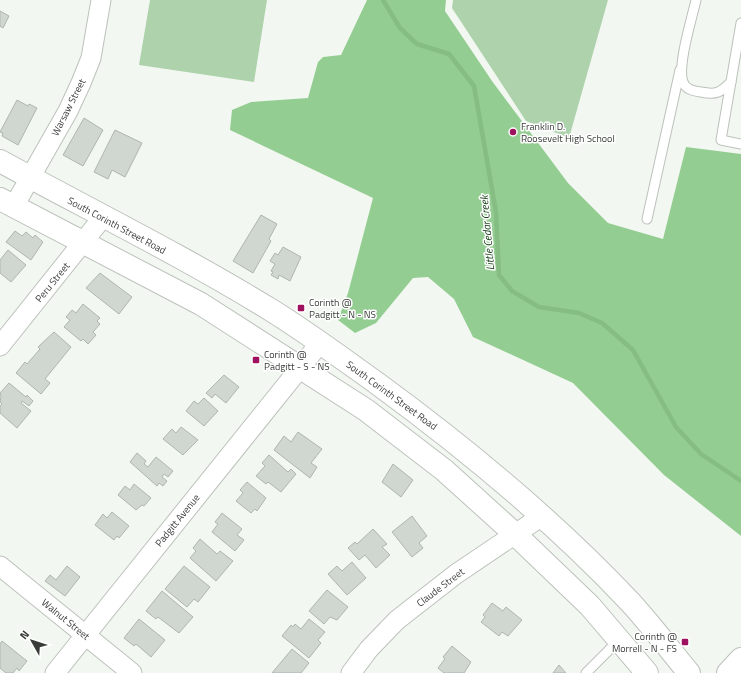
<svg xmlns="http://www.w3.org/2000/svg" width="741" height="673" viewBox="0 0 741 673" font-family="'Titillium Web',sans-serif">
<rect width="100%" height="100%" fill="#f2f8f1"/>
<g fill="#aed2ac">
<path d="M150 0H267L254 82 139 65Z"/>
<path d="M453 0H608L569 138 526 121 452 8Z"/>
</g>
<path fill="#94cd92" d="M367 0H446L445 11 492 81 568 183 608 223 663 239 686 147 741 154V536L664 475 573 383 473 337 454 299 428 277 413 278 376 323 355 333 338 320 348 293 373 198 230 130 232 110 251 102 308 98 318 62 323 57 341 55Z"/>
<g fill="none" stroke-linecap="round" stroke-linejoin="round">
<path stroke="#85bd83" stroke-width="4.5" d="M383 0 400 28 417 44 449 54 474 86 496 212 499 275 512 291 539 307 579 313 602 323 633 350 676 427 701 454 741 481"/>
</g>
<g fill="#d0d7d0" stroke="#afb5af">
<path d="M0 11 9 16 3 28 0 26Z"/>
<path d="M17 100 28 106 29 104 37 108 18 145 2 136 3 133 0 132Z"/>
<path d="M84 118 103 130 83 166 63 155Z"/>
<path d="M115 130 142 143 125 177 112 170 108 179 94 172Z"/>
<path d="M261 215 277 224 269 239 271 241 253 273 233 261Z"/>
<path d="M15 231 22 236 26 232 33 238 35 235 43 242 31 260 6 242Z"/>
<path d="M283 247 301 257 290 281 279 275 278 279 271 275 273 272 271 271 275 264 270 261 275 253 278 255Z"/>
<path d="M8 250 26 265 11 282 0 273V260Z"/>
<path d="M100 273 132 297 119 314 86 288Z"/>
<path d="M83 304 100 318 97 321 100 324 93 332 96 335 88 344 83 339 81 341 64 327 70 320 66 317 72 310 76 313Z"/>
<path d="M54 332 71 347 45 379 50 383 41 394 16 373 25 362 27 364 40 349 38 347Z"/>
<path d="M224 375 239 387 226 403 215 394 212 398 206 393Z"/>
<path d="M9 383 26 397 27 395 33 401 29 406 22 401 21 403 31 411 17 428 0 413V406L2 404 0 402 1 397 0 393Z"/>
<path d="M204 398 218 411 204 426 186 411 194 401 198 404Z"/>
<path d="M181 427 198 440 183 455 163 439 172 429 176 433Z"/>
<path d="M298 432 322 449 311 463 317 467 310 478 274 450 284 436 291 442Z"/>
<path d="M137 453 146 461 144 464 148 467 156 457 173 471 168 477 164 474 162 477 167 481 163 486 159 483 157 486 130 462Z"/>
<path d="M269 455 288 472 291 469 296 474 281 492 268 482 266 484 256 476 265 466 262 463Z"/>
<path d="M393 464 413 480 401 497 382 482Z"/>
<path d="M247 482 266 498 257 511 255 509 251 513 236 501 243 493 240 490Z"/>
<path d="M134 484 151 498 144 506 142 505 136 510 118 495 125 486 130 490Z"/>
<path d="M112 512 129 526 119 538 117 536 114 540 95 525 103 514 107 518Z"/>
<path d="M222 513 242 529 237 535 244 540 235 551 212 532 218 524 215 522Z"/>
<path d="M412 516 427 536 419 543 423 548 412 557 392 532Z"/>
<path d="M373 529 387 544 382 547 390 555 376 568 365 555 359 560 348 548 355 542 357 544Z"/>
<path d="M200 539 217 554 220 551 233 561 216 581 190 558 196 551 193 548Z"/>
<path d="M352 562 366 578 347 595 328 574 337 566 342 571Z"/>
<path d="M67 566 80 577 65 596 45 581 50 575 56 580Z"/>
<path d="M184 566 210 587 198 602 194 599 187 607 165 589Z"/>
<path d="M327 590 348 607 337 620 330 617 324 624 309 611Z"/>
<path d="M162 591 193 617 179 633 158 617 156 619 146 611Z"/>
<path d="M492 603 503 611 506 607 522 620 508 636 502 632 499 636 481 622 485 617 483 615Z"/>
<path d="M139 619 165 640 151 657 136 644 134 646 124 638Z"/>
<path d="M309 619 325 632 318 640 321 643 309 658 282 636 291 625 293 627 295 624 301 629Z"/>
<path d="M2 641 27 661 19 671 17 668 13 673H6L0 668V644Z"/>
<path d="M452 646 471 662 464 673H444L438 668 445 659 443 657Z"/>
<path d="M292 649 309 663 301 673H272Z"/>
<path d="M559 665 566 673H553Z"/>
</g>
<g fill="none" stroke-linecap="round" stroke-linejoin="round">
<g stroke="#bcc2bb" stroke-width="11">
<g id="service">
<path d="M696 0C692 18 677 66 683 82 686 90 694 91 701 92 716 95 720 93 731 82"/>
<path d="M741 23 721 140 741 144"/>
<path d="M647 219 680 70"/>
<path d="M586 673 619 640"/>
</g>
</g>
<g stroke="#bcc2bb" stroke-width="21">
<g id="minor">
<path d="M14 206 68 111 81 83 91 58 101 0"/>
<path d="M0 346 103 217"/>
<path d="M0 566 132 673"/>
<path d="M55 673 320 343"/>
<path d="M351 673 369 649 397 620 456 574 542 516"/>
</g>
</g>
<g stroke="#bcc2bb" stroke-width="24">
<path id="tertiary" d="M728 673 741 659"/>
</g>
<g stroke="#bcc2bb" stroke-width="24">
<g id="secondary">
<path d="M0 161C90 210 183 256 271 310 308 333 343 359 378 384 468 450 554 521 631 603 651 625 670 650 689 673"/>
<path d="M0 199 201 304 366 410 444 470 516 535 590 606 647 673"/>
</g>
</g>
<use href="#service" stroke="#fff" stroke-width="9"/>
<use href="#minor" stroke="#fff" stroke-width="19"/>
<use href="#tertiary" stroke="#fff" stroke-width="22"/>
<use href="#secondary" stroke="#fff" stroke-width="22"/>
</g>
<g fill="#9d115f" stroke="#fff" stroke-width="1.5">
<circle cx="513" cy="132" r="4"/>
<rect x="297" y="304" width="8" height="8" rx="2"/>
<rect x="252" y="356" width="8" height="8" rx="2"/>
<rect x="681" y="638" width="8" height="8" rx="2"/>
</g>
<g text-anchor="middle" stroke-width="3" stroke-linejoin="round" paint-order="stroke">
<g font-size="10" fill="#383b38" stroke="#fff">
<text transform="translate(68 107) rotate(-63)" y="4">Warsaw Street</text>
<text transform="translate(117 225) rotate(28)" y="4">South Corinth Street Road</text>
<text transform="translate(52 282) rotate(-51)" y="4">Peru Street</text>
<text transform="translate(392 395) rotate(36)" y="4">South Corinth Street Road</text>
<text transform="translate(177 520) rotate(-51)" y="4">Padgitt Avenue</text>
<text transform="translate(440 587) rotate(-37)" y="4">Claude Street</text>
<text transform="translate(66 619) rotate(39)" y="4">Walnut Street</text>
</g>
<g font-size="10" fill="#383b38" stroke="#fff" text-anchor="start">
<text x="521" y="130">Franklin D.<tspan x="521" dy="12">Roosevelt High School</tspan></text>
<text x="309" y="306">Corinth @<tspan x="309" dy="12">Padgitt - N - NS</tspan></text>
<text x="264" y="358">Corinth @<tspan x="264" dy="12">Padgitt - S - NS</tspan></text>
<text x="677" y="640" text-anchor="end">Corinth @<tspan x="677" dy="12">Morrell - N - FS</tspan></text>
</g>
<g font-size="11" font-style="italic" fill="#123a13" stroke="#fff">
<text transform="translate(487 233) rotate(-95)" y="4">Little Cedar Creek</text>
</g>
</g>
<g transform="translate(32 641) rotate(309)" stroke="#ffffff" stroke-width="3" paint-order="stroke">
<path d="M0-3L7 15L0 10L-7 15Z" fill="#383b38"/>
<text y="-6" font-size="11" font-weight="bold" text-anchor="middle" fill="#383b38">N</text>
</g>
</svg>
